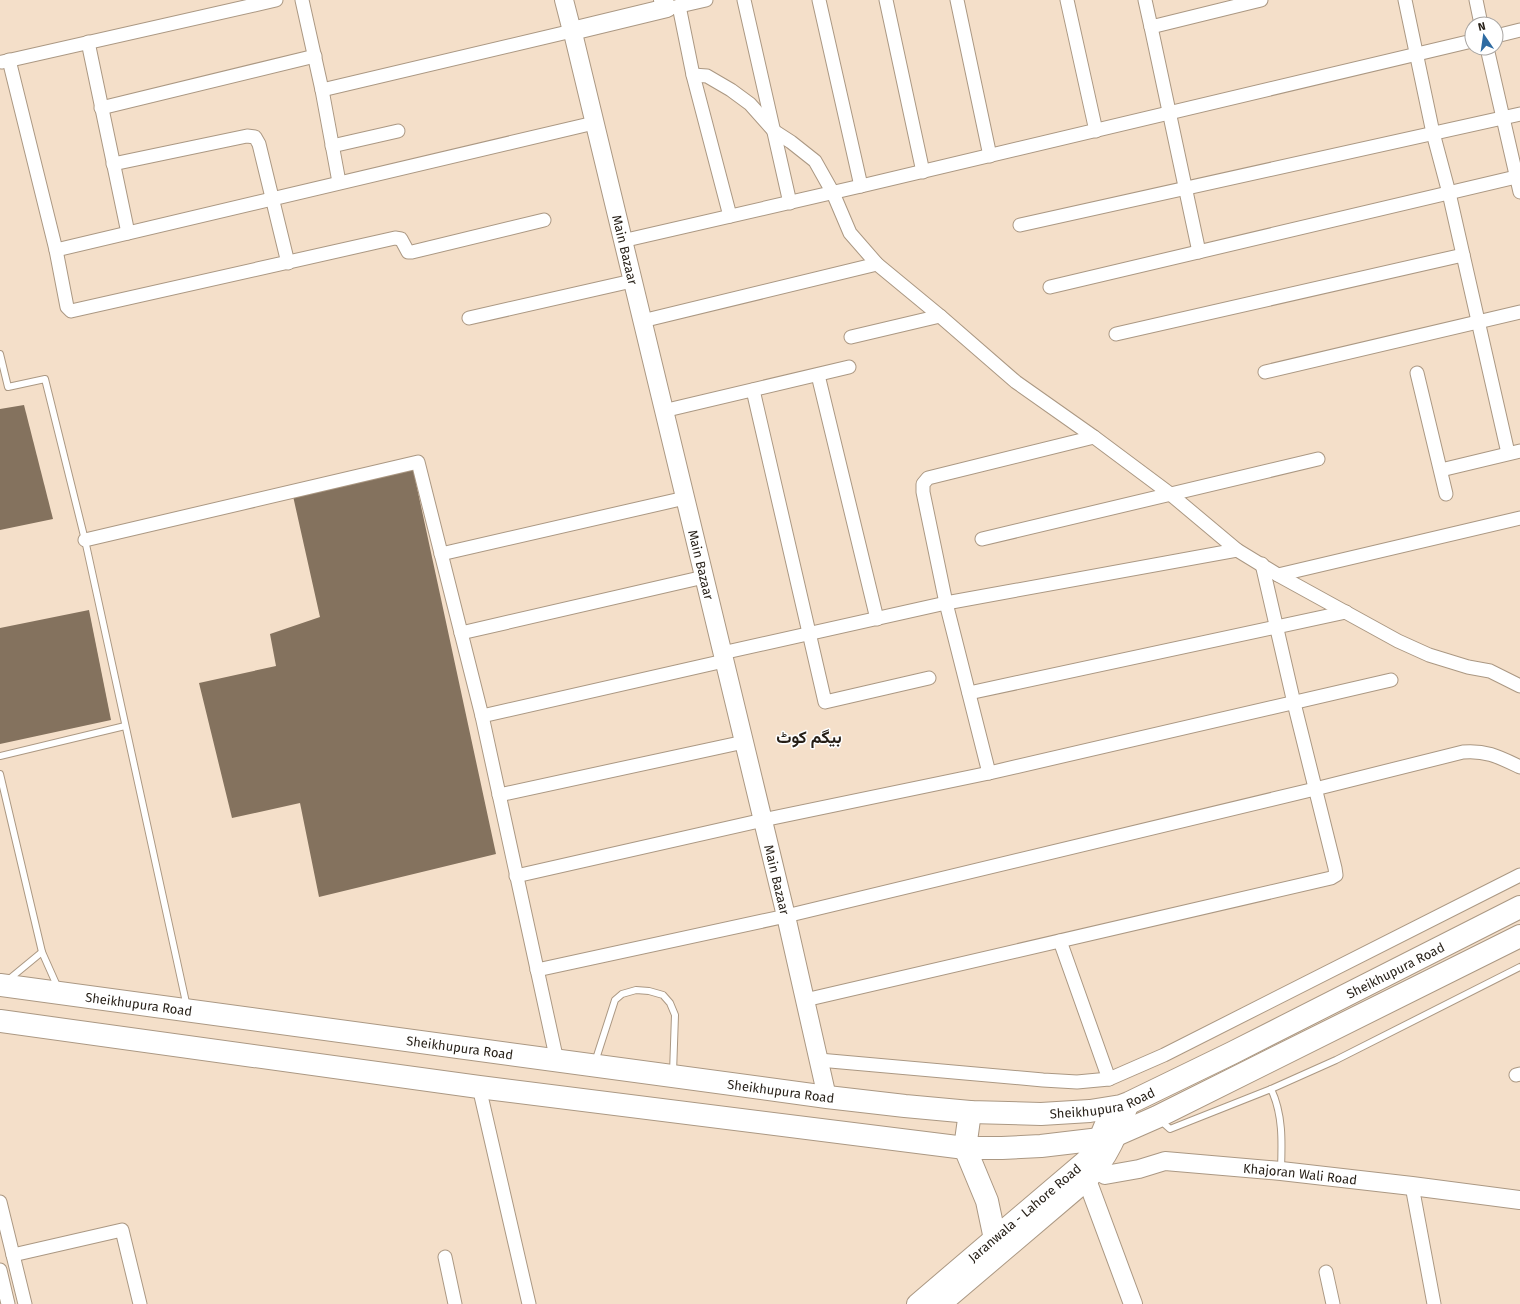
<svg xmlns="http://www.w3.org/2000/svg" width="1520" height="1304" viewBox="0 0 1520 1304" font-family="'Fira Sans',Vazirmatn,sans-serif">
<rect width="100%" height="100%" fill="#f4dfc9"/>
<g fill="#84725e">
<path d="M24 405 53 519 0 530V409Z"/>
<path d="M413 469 496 854 319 897 300 803 232 818 199 683 276 666 270 634 320 617 293 496Z"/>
<path d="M89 610 111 720 0 744V628Z"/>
</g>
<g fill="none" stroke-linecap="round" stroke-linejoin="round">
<g stroke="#ab9883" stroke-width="8">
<g id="lane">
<path d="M0 354 8 387 45 379 85 540 187 1007"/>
<path d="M0 756 125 726"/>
<path d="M0 774 42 952 58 988"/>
<path d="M8 980 42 952"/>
<path d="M595 1062 615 1000 622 994 636 990 649 991 663 995 670 1003 675 1015 673 1073"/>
<path d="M1271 1089 1336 1060 1520 967"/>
<path d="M1160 1120 1170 1129 1271 1089C1283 1114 1282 1142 1281 1169"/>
</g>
</g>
<g stroke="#ab9883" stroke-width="15">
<g id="street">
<path d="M302 0 322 90 339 182"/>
<path d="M744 0 790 203"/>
<path d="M819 0 861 186"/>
<path d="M886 0 923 172"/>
<path d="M957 0 990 156"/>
<path d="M1067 0 1096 131"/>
<path d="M1145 0 1151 27 1261 0"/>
<path d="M1405 0 1433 133 1449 193 1508 453"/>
<path d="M1476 0 1481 24"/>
<path d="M679 6 693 75 730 216"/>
<path d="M671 8 706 0"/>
<path d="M1151 27 1199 252"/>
<path d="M1496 36 1520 30"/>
<path d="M88 42 128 233"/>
<path d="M1487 48 1520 192"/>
<path d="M9 60 56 250 67 307 71 311 395 238 401 239 408 252H412L544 220"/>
<path d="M2 62 276 0"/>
<path d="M693 75 707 76 731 90 750 104 774 131 791 142 815 161 833 193 850 233 877 264 940 316 1016 382 1094 437 1169 493 1237 550 1278 575 1398 641 1429 655 1468 667 1490 671 1520 686"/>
<path d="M322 90 572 31 573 33"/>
<path d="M101 108 315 56"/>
<path d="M332 146 398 131"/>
<path d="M113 164 247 136 255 137 259 144 288 263"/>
<path d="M1020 225 1520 114"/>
<path d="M622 241 861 186 1472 41"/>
<path d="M56 250 594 123"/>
<path d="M1050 287 1520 176"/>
<path d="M469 318 632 281"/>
<path d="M642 321 877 264"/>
<path d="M1116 334 1463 255"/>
<path d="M851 337 940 316"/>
<path d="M1265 372 1520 312"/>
<path d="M1417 373 1446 494"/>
<path d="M818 375 877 619"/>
<path d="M753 390 825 702 929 678"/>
<path d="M663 411 849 367"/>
<path d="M1441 470 1520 451"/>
<path d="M982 539 1318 459"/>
<path d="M85 540 418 462 482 716 557 1061"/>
<path d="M441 554 685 498"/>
<path d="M1278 575 1520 518"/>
<path d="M461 633 704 577"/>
<path d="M722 653 946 603 1237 550"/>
<path d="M969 693 1346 612"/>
<path d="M482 716 724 661"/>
<path d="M989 773 946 603 923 492V484L928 478 1094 437"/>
<path d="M499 795 744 742"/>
<path d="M516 876 763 820 989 773 1391 680"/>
<path d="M1060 941 1109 1079"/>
<path d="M537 970 786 916 1315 789 1463 752C1486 750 1499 757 1520 767"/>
<path d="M805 1000 1331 878 1336 875 1335 868 1294 703 1262 564"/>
<path d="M819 1060 1043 1080 1077 1082 1109 1079 1164 1055 1520 875"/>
<path d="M1516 1075 1520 1074"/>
<path d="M479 1087 529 1304"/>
<path d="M1412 1186 1434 1304"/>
<path d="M0 1202 25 1304"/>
<path d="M13 1255 122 1230 140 1304"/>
<path d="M445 1257 455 1304"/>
<path d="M0 1270 8 1304"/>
<path d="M1326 1272 1333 1304"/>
</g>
</g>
<g stroke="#ab9883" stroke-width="20">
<g id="secondary">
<path d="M564 0 572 31 667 8 663 0"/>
<path id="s1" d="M573 33 786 916 827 1097"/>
<path id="s2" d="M1086 1161 1105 1175 1139 1169 1165 1161 1281 1171 1412 1186 1520 1200"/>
<path d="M1078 1171 1087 1180 1133 1304"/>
</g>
</g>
<g stroke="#ab9883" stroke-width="22">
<g id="primary">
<path id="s3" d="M917 1304 1086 1160 1096 1146 1112 1107"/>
<path d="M941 1304 1087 1180C1108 1159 1119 1131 1129 1103"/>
</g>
</g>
<g stroke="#ab9883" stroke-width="24">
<g id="highway">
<path id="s4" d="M0 985 827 1097 905 1106 970 1112 1041 1114 1090 1111 1121 1106 1129 1103 1232 1053 1520 907"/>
<path d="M0 1021 479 1087 965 1148H1002L1041 1146 1100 1139 1116 1135 1157 1117 1520 936"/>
<path d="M970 1112 965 1148 987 1201 995 1239"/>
</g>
</g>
<use href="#lane" stroke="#fff" stroke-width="6"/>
<use href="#street" stroke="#fff" stroke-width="13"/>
<use href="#secondary" stroke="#fff" stroke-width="18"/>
<use href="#primary" stroke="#fff" stroke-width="20"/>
<use href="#highway" stroke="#fff" stroke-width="22"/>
</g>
<g text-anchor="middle" stroke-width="3" stroke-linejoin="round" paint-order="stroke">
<g font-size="13" fill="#251e16" stroke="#fff">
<text dy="5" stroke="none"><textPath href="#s1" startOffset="223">Main Bazaar</textPath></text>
<text dy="5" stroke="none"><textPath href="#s1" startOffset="547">Main Bazaar</textPath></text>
<text dy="5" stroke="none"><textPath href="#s1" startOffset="871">Main Bazaar</textPath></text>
<text dy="5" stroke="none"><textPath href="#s4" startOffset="1436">Sheikhupura Road</textPath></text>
<text dy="5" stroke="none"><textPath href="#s4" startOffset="140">Sheikhupura Road</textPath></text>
<text dy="5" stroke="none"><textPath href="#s4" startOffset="464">Sheikhupura Road</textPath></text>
<text dy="5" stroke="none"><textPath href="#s4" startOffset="788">Sheikhupura Road</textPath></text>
<text dy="5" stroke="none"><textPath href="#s4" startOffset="1112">Sheikhupura Road</textPath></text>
<text dy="5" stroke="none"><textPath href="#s2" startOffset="221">Khajoran Wali Road</textPath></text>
<text dy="5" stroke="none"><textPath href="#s3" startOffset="141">Jaranwala - Lahore Road</textPath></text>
</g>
<g font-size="17" font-weight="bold" fill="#251e16" stroke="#fff">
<text x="809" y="743">بیگم کوٹ</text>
</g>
</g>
<g transform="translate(1484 36) rotate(347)"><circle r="19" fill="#ffffff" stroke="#a8a5a2"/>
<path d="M0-3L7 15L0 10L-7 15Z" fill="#2e6ba2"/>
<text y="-6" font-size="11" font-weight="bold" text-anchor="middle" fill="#251e16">N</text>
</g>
</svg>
